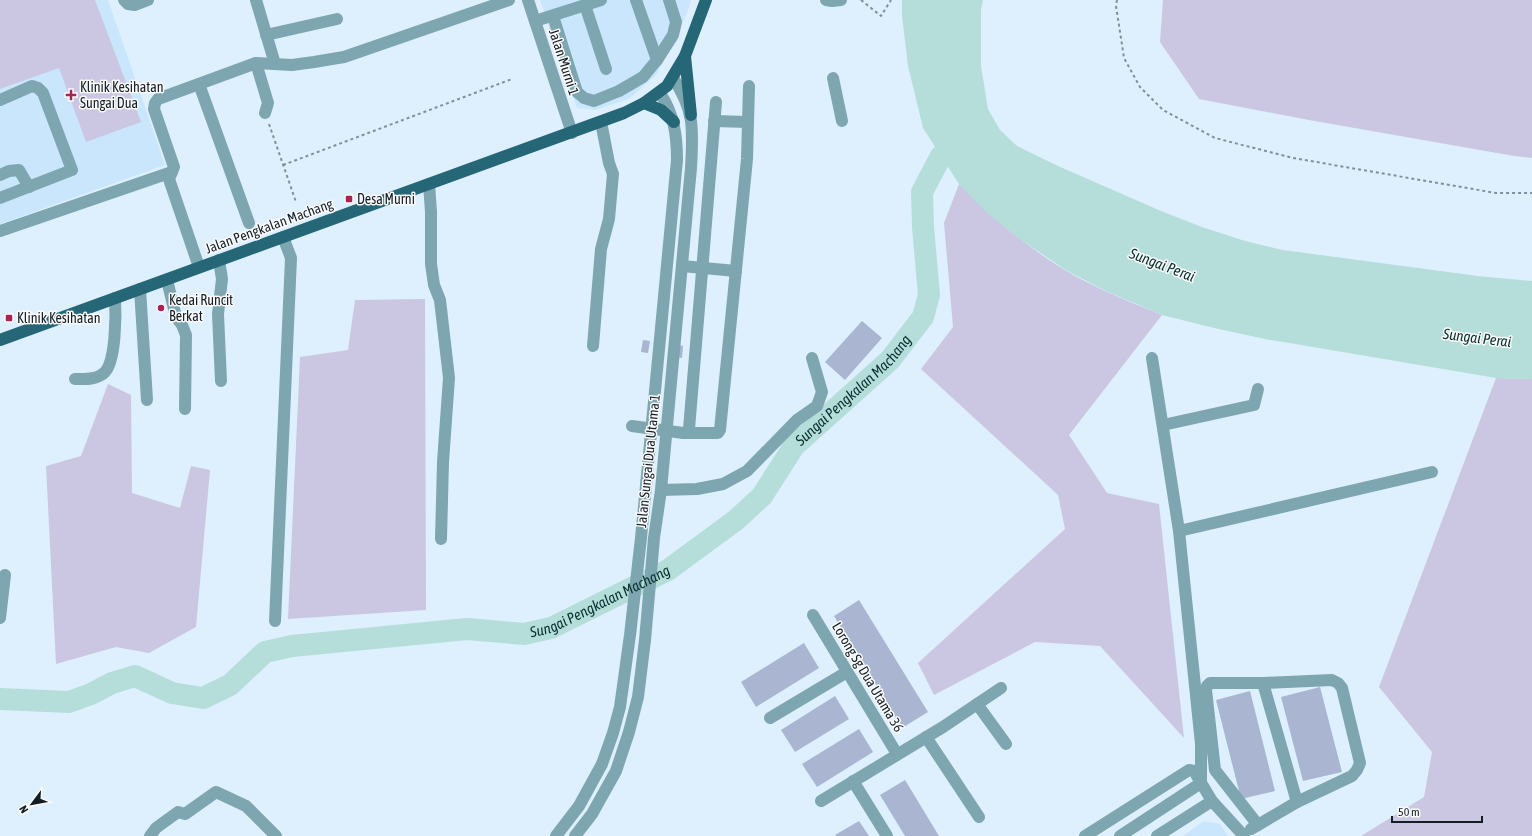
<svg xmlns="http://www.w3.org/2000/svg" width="1532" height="836" viewBox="0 0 1532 836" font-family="'Asap Condensed',sans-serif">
<rect width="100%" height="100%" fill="#def0fe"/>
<g fill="#c9e6fd">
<path d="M0 0H108L165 165 0 224Z"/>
<path d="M540 0H691L686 16 657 74 629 99 595 110 577 108Z"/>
<path d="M1204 821 1220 824 1228 836H1183Z"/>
</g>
<g fill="#cbc7e2">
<path d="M0 0H95L141 122 86 142 59 68 0 89Z"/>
<path d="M1163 0H1532V158L1514 156 1309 120 1199 99 1160 42Z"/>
<path d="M959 184C992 217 1028 248 1068 272 1098 289 1130 302 1162 315L1069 435 1107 493 1159 504 1184 738 1100 646 1035 642 934 695 918 663 1065 529 1058 495 921 369 953 327 944 223Z"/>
<path d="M425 299 426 610 288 619 300 357 348 350 355 300Z"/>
<path d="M1496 378 1532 379V836H1361L1424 797 1432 752 1379 687Z"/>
<path d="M108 384 131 395 132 493 180 508 191 466 210 470 196 627 149 653 116 647 56 664 46 466 81 456Z"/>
</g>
<path fill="#b5dedb" d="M902 0H983L981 10V66L988 109 1000 130 1017 146 1058 166 1161 211 1202 227 1245 241 1283 250 1478 276 1532 281V379L1496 378 1265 339 1214 328 1162 315 1108 292 1067 271 1017 237 985 211 959 184 923 128 908 66 902 16Z"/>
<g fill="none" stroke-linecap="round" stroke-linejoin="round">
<path stroke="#b5dedb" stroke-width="22" id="s1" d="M0 699 69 702 91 694 112 683 135 676 172 693 203 698 230 685 265 652 292 646 467 629 524 634 551 628 668 570 736 520 762 496 794 446 890 360 923 317 929 295 923 227 922 192 941 156 963 137"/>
</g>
<g fill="#a9b5d1">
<path d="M862 321 882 338 845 380 825 362Z"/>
<path d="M643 340 650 341 648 353 641 352Z"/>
<path d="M678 345 683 346 682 358 676 357Z"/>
<path d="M859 600 928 712 902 728 834 616Z"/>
<path d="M804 643 819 668 756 707 741 682Z"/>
<path d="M1320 687 1342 772 1303 781 1281 697Z"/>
<path d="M1250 691 1275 791 1241 799 1216 700Z"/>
<path d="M835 696 849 719 795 752 781 730Z"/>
<path d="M859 729 873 752 817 787 802 764Z"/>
<path d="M905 780 939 836H905L880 795Z"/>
<path d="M859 821 869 836H836L835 835Z"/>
</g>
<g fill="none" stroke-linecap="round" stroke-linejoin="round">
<g stroke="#818f9b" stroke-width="2" stroke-dasharray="3 3" stroke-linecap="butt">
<path d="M861 0 881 16 891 0"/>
<path d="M1117 0 1116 6 1124 58 1140 87 1163 110 1215 138 1293 158 1496 193H1532"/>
<path d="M269 124 296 202"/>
<path d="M283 165 512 79"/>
</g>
<g stroke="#7ea6b1" stroke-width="12">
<path d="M124 0 128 4 135 5 148 0"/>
<path d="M256 0 275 64"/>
<path d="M528 0 572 133"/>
<path d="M636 0 657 60"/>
<path d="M826 0 832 1 841 0"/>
<path d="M585 5 606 69"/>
<path d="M553 16 577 92 584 98 594 101 619 91 643 77 657 60 673 35 676 22 669 0"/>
<path d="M535 21 601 0"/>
<path d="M266 35 337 19"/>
<path d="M256 63 268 103 265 113"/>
<path d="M833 78 842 121"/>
<path d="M199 84 249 223"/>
<path d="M0 100 32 86 38 88 43 93 72 170 0 198"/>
<path d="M714 121 748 122"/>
<path d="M0 175 9 171 19 170 29 187"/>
<path d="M429 184 431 212V264L434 285 440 300 449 378 443 462 441 539"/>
<path d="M0 231 172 172"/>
<path d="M219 260 222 279 218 314 221 381"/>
<path d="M682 266 736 271"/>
<path d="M199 267 169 179 174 167 154 109 155 103 158 99 256 63 292 65 314 62 344 57 509 0"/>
<path d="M167 280 176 317 182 325 186 335 185 409"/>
<path d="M140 289 147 400"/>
<path d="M593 346 601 249 609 219 613 174 609 163 601 122"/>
<path d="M1152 358 1179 531 1201 744V783"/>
<path d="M75 379C85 379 97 380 105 372 116 360 116 314 115 298"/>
<path d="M1163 425 1254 405 1258 389"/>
<path d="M632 426 683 433H687L689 429 716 102"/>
<path d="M687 433H718L720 430 747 159 749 86"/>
<path d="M661 490 697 489 723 484 747 471 797 420 817 406 822 392 812 358"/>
<path d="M1179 531 1432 472"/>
<path d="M813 615 897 754"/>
<path d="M0 618 5 575"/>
<path d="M275 621 291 258 283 237"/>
<path d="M977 704 1006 744"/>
<path d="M770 718 847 672"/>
<path d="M926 737 979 817"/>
<path d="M853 781 887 836"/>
<path d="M821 801 943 727 1001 688"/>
<path d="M1258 825 1215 770 1206 690 1207 686 1210 683H1263L1332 680 1338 683 1342 688 1360 763 1357 770 1352 776 1297 802"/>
<path d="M1251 829 1297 802 1263 683"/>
<path d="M150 836 156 828 178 812 185 814 216 792 246 806 276 836"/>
<path d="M556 836 579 806 602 764 613 733 620 707 630 635 641 538 677 160C677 135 674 114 660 93"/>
<path d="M575 836 592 814 616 771 629 732 638 697 645 640 654 538 661 490 691 168C693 131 695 110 673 78"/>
<path d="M1085 836 1189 770 1194 771 1212 801 1244 836"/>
<path d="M1120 836 1201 783"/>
<path d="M1157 836 1212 801"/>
</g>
<g stroke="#266777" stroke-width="12">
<path d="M685 56 691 115"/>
<path d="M644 103 661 110 674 122"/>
<path d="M0 340 624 113 644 103 667 86 685 56 706 0"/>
</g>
</g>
<g fill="#b02050" stroke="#fafbfa" stroke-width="1.5">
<path d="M69 89h4v4h4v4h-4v4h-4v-4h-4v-4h4z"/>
<rect x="345" y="195" width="8" height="8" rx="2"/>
<circle cx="161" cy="308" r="4"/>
<rect x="5" y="314" width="8" height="8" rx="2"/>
</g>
<g text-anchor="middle" stroke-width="3" stroke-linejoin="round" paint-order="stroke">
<g font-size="14" fill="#121d26" stroke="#fafbfa">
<text transform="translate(564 62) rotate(72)" y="5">Jalan Murni 1</text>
<text transform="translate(269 226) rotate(-20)" y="5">Jalan Pengkalan Machang</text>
<text transform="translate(648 461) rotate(-84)" y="5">Jalan Sungai Dua Utama 1</text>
<text transform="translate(868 677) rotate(59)" y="5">Lorong Sg Dua Utama 36</text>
</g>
<g font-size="14" fill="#121d26" stroke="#fafbfa" text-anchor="start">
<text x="80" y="92">Klinik Kesihatan<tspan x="80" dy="16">Sungai Dua</tspan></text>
<text x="357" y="204">Desa Murni</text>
<text x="169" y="305">Kedai Runcit<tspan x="169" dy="16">Berkat</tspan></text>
<text x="17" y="323">Klinik Kesihatan</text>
</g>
<g font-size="15" font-style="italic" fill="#093130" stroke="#fafbfa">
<text transform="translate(1162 265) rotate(21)" y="5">Sungai Perai</text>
<text transform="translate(1477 338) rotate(7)" y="5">Sungai Perai</text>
<text dy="5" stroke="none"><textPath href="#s1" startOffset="970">Sungai Pengkalan Machang</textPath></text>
<text dy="5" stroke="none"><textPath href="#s1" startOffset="634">Sungai Pengkalan Machang</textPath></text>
</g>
</g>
<g transform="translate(32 804) rotate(238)" stroke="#fafbfa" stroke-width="3" paint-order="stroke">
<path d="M0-3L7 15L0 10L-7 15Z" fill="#121d26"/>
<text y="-6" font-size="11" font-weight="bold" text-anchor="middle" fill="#121d26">N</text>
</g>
<path d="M1392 816v6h90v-6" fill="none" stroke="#121d26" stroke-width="2"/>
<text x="1398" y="816" font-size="12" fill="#121d26" stroke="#fafbfa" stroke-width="3" paint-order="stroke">50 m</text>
</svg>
